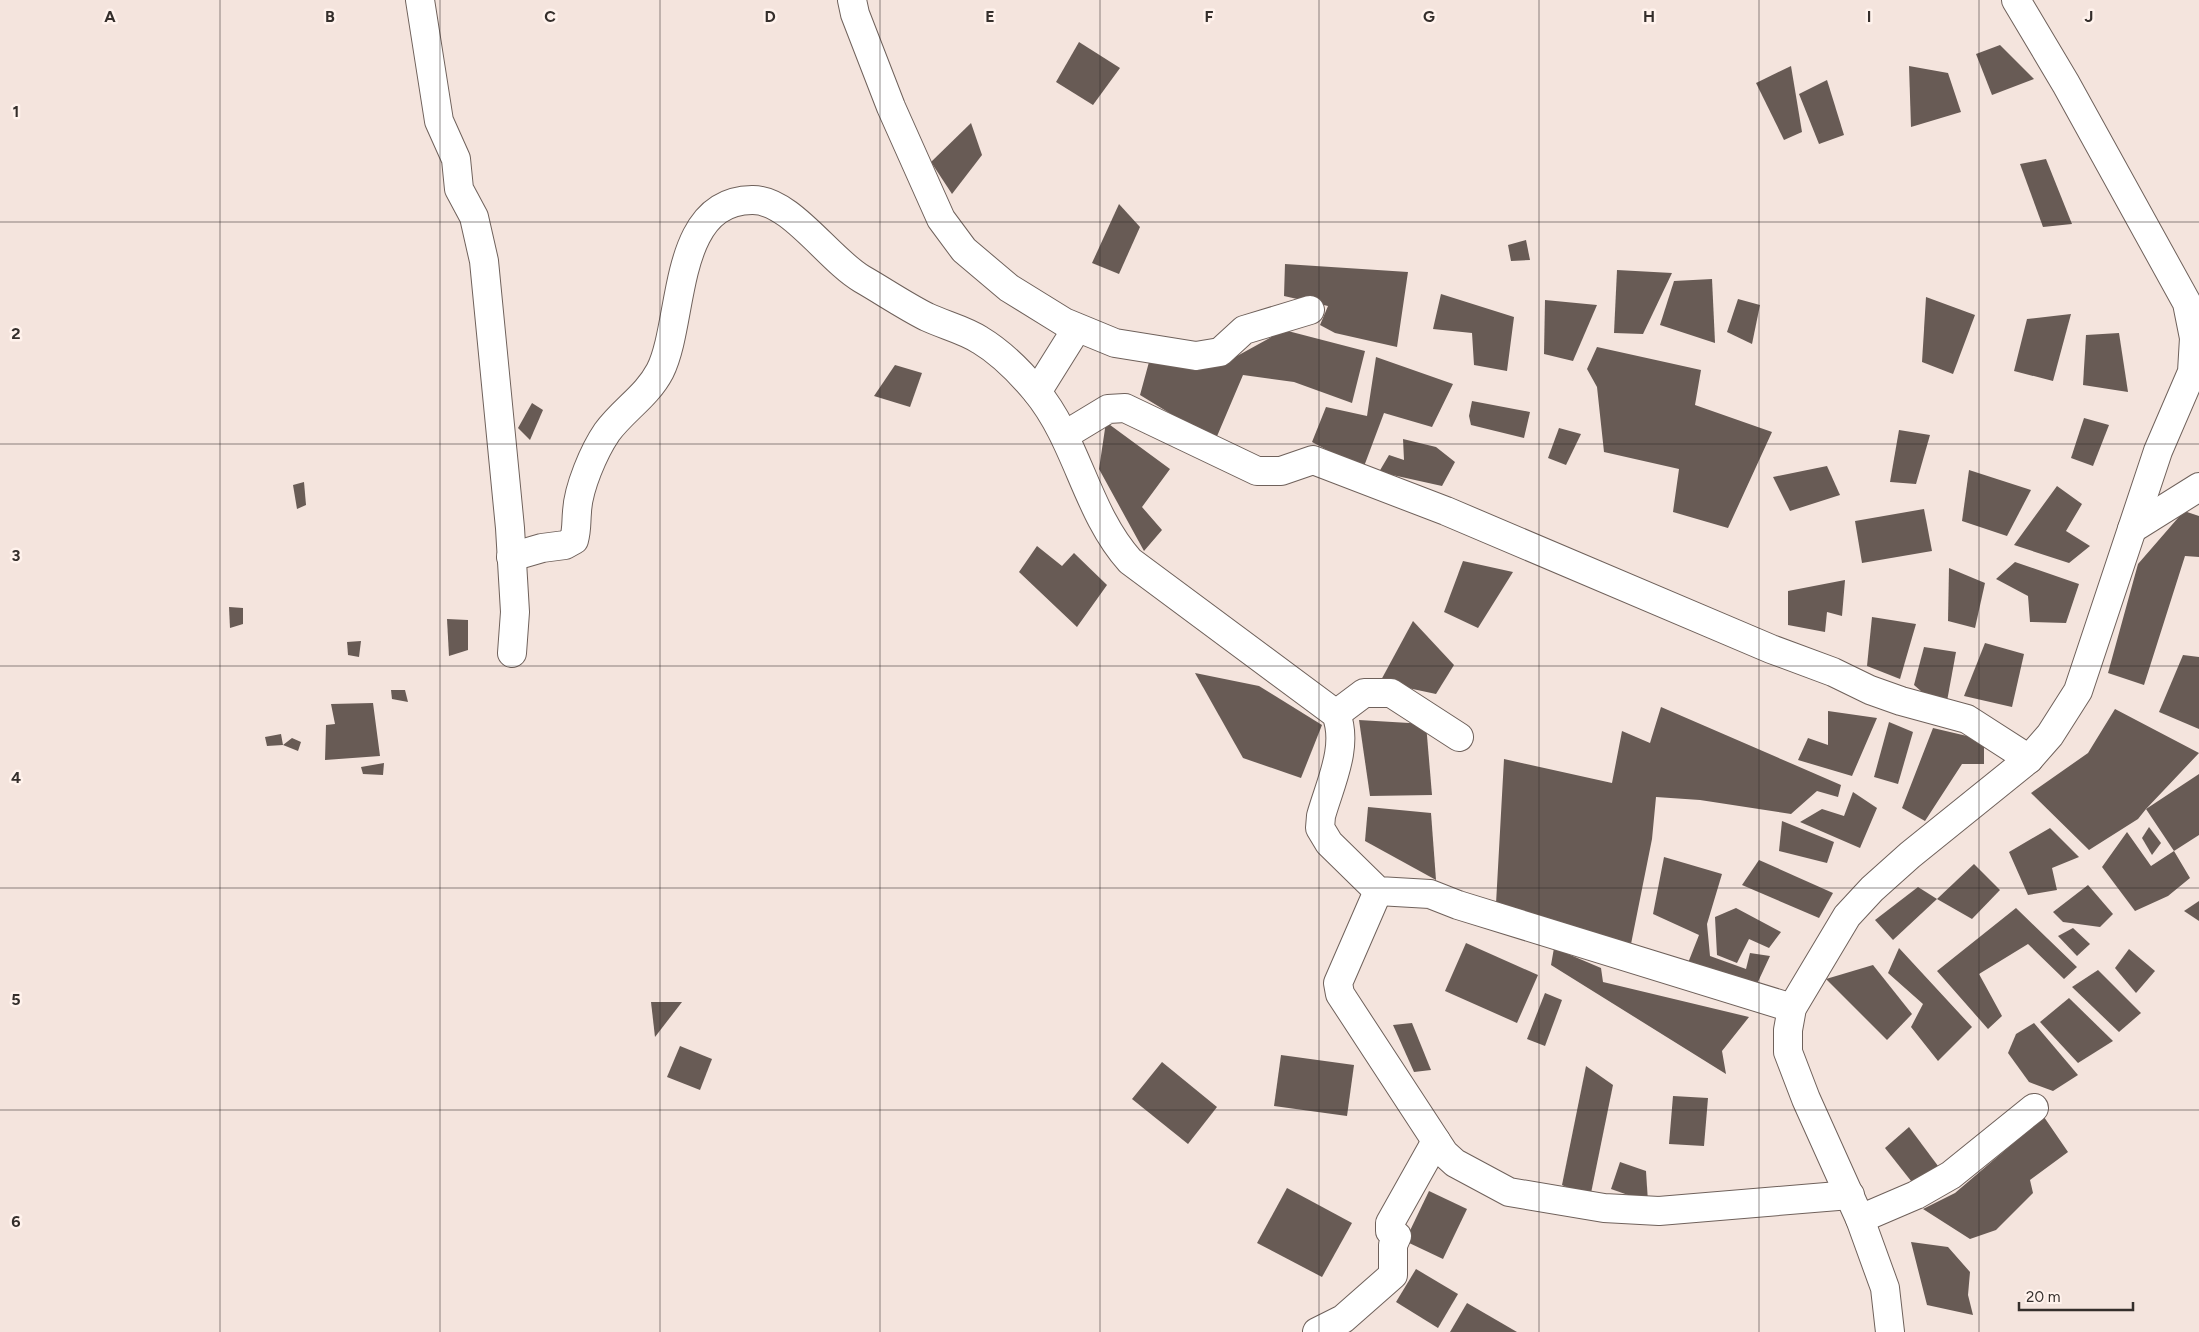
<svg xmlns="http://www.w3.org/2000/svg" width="2199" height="1332" viewBox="0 0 2199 1332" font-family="Figtree,sans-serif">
<rect width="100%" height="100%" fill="#f4e4dd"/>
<g fill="#685b55">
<path d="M1079 42 1120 68 1093 105 1056 82Z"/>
<path d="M2000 45 2034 79 1992 95 1976 54Z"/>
<path d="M1791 66 1802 132 1784 140 1756 83Z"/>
<path d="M1909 66 1948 73 1961 112 1911 127Z"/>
<path d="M1827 80 1844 135 1819 144 1799 94Z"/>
<path d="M971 123 982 155 952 194 931 162Z"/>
<path d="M2046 159 2072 224 2043 227 2020 164Z"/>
<path d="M1119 204 1140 227 1119 274 1092 263Z"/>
<path d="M1526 240 1530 260 1511 261 1508 245Z"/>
<path d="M1285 264 1408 272 1397 347 1335 333 1320 325 1328 306 1284 296Z"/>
<path d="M1617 270 1672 273 1643 334 1614 333Z"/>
<path d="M1712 279 1715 343 1660 325 1674 281Z"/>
<path d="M1441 294 1514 317 1507 371 1474 365 1472 333 1433 329Z"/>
<path d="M1926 297 1975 315 1953 374 1922 362Z"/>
<path d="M1738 299 1760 305 1752 344 1727 332Z"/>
<path d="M1545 300 1597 305 1573 361 1544 354Z"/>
<path d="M2071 314 2053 381 2014 371 2027 319Z"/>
<path d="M1284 330 1365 351 1352 403 1294 382 1243 375 1215 441 1140 395 1149 362 1228 361Z"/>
<path d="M2119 333 2128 392 2083 385 2086 335Z"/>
<path d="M1597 347 1701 370 1695 405 1772 432 1728 528 1673 512 1679 469 1604 452 1597 387 1587 369Z"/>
<path d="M1376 357 1453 384 1432 427 1384 413 1363 469 1312 442 1326 407 1367 416Z"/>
<path d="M895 365 922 373 910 407 874 396Z"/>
<path d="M1472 401 1530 412 1524 438 1471 425 1469 416Z"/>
<path d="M532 403 543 410 530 440 518 428Z"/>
<path d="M2084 418 2109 425 2093 466 2071 458Z"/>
<path d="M1106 422 1170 469 1142 507 1162 530 1144 551 1099 469Z"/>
<path d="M1559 428 1581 434 1566 465 1548 458Z"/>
<path d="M1899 430 1930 435 1916 484 1890 482Z"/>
<path d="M1403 439 1436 447 1455 462 1442 486 1379 472 1389 455 1404 460Z"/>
<path d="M1827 466 1840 495 1790 511 1773 477Z"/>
<path d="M1969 470 2031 490 2007 536 1962 521Z"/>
<path d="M304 482 306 505 297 509 293 485Z"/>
<path d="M2057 486 2082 504 2066 531 2090 546 2069 563 2014 545Z"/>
<path d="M1924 509 1932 551 1862 563 1855 521Z"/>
<path d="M2184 511 2199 516V557L2185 556 2144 685 2108 673 2138 564Z"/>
<path d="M1037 546 1062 566 1074 553 1107 585 1077 627 1019 572Z"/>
<path d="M1463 561 1513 572 1478 628 1444 612Z"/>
<path d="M2015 562 2079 584 2066 623 2030 622 2028 596 1996 579Z"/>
<path d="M1949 568 1985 583 1975 628 1948 621Z"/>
<path d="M1845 580 1842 616 1827 612 1825 632 1788 625V591Z"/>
<path d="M229 607 243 608V624L230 628Z"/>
<path d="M1872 617 1916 624 1900 679 1867 666Z"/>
<path d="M447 619 468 620V650L449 656Z"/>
<path d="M1413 621 1454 665 1436 694 1380 682Z"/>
<path d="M361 641 359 657 348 655 347 642Z"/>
<path d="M1985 643 2024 654 2012 707 1964 696Z"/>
<path d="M1924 647 1956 652 1945 712 1914 685Z"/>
<path d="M2183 655 2199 657V729L2159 712Z"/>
<path d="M1195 673 1259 686 1322 725 1301 778 1243 758Z"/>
<path d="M391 690H405L408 702 392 699Z"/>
<path d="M373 703 380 756 325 760 326 725 335 724 331 704Z"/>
<path d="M1661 707 1841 785 1838 797 1817 791 1791 814 1700 800 1656 797 1652 839 1630 949 1496 904 1504 759 1612 783 1622 731 1650 743Z"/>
<path d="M2115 709 2199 753 2146 809 2199 774V835L2174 851 2146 809 2138 819 2089 850 2031 793 2088 753Z"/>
<path d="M1828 711 1877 718 1852 776 1798 760 1808 738 1828 745Z"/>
<path d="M1359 720 1426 724 1432 795 1370 796Z"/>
<path d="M1889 722 1913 732 1898 784 1874 777Z"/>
<path d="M1933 728 1984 740V764H1962L1925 821 1902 808Z"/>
<path d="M281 734 283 745 292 738 301 742 298 751 283 745 267 746 265 737Z"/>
<path d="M384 763 383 775 363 774 361 767Z"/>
<path d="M1853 792 1877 808 1860 848 1800 822 1822 809 1844 816Z"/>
<path d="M1368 807 1431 813 1436 880 1365 841Z"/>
<path d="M1782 821 1834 842 1827 863 1779 851Z"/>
<path d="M2149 827 2161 843 2152 855 2142 838Z"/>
<path d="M2050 828 2079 857 2052 868 2057 890 2028 895 2009 852Z"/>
<path d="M2127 832 2151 866 2174 851 2190 878 2168 896 2135 911 2102 867Z"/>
<path d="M1664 857 1722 874 1707 924 1710 956 1746 969 1750 953 1770 956 1756 986 1688 963 1699 935 1653 914Z"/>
<path d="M1759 860 1833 893 1819 918 1742 885Z"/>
<path d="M1974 864 2000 890 1972 919 1937 899Z"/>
<path d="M2088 885 2113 914 2100 927 2063 922 2053 912Z"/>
<path d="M1918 887 1937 899 1893 940 1875 920Z"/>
<path d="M2199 901V921L2184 911Z"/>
<path d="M1736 908 1781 932 1769 948 1749 939 1737 963 1717 955 1715 917Z"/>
<path d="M2016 908 2077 967 2064 979 2028 944 1979 974 2002 1016 1988 1029 1937 971Z"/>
<path d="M2073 928 2090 944 2077 956 2058 936Z"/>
<path d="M1466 943 1538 975 1517 1023 1445 991Z"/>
<path d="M1554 948 1601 968 1603 982 1749 1017 1722 1051 1726 1074 1551 965Z"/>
<path d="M1899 948 1972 1027 1938 1061 1911 1027 1923 1004 1888 973Z"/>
<path d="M2129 949 2155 971 2136 993 2115 968Z"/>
<path d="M1873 965 1912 1014 1887 1040 1826 979Z"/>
<path d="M2098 970 2141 1013 2119 1032 2072 987Z"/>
<path d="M1545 993 1562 1000 1545 1046 1527 1039Z"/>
<path d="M2069 998 2113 1041 2078 1063 2040 1022Z"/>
<path d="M651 1002H682L655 1037Z"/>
<path d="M1412 1023 1431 1070 1414 1072 1393 1025Z"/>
<path d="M2034 1023 2078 1075 2053 1091 2029 1082 2008 1053 2016 1034Z"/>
<path d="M680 1046 712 1059 700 1090 667 1077Z"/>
<path d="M1281 1055 1354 1065 1347 1116 1274 1106Z"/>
<path d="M1162 1062 1217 1107 1188 1144 1132 1099Z"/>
<path d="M1586 1066 1613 1085 1590 1198 1562 1185Z"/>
<path d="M1673 1096 1708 1098 1704 1146 1669 1144Z"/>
<path d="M2044 1117 2068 1152 2030 1180 2033 1193 1996 1230 1970 1239 1923 1209 1955 1193Z"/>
<path d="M1909 1127 1941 1170 1915 1186 1885 1148Z"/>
<path d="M1620 1162 1646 1171 1648 1202 1611 1189Z"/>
<path d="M1287 1188 1352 1223 1322 1277 1257 1243Z"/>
<path d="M1429 1191 1467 1209 1443 1259 1405 1241Z"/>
<path d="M1911 1242 1948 1247 1970 1272 1968 1295 1973 1315 1927 1305Z"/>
<path d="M1416 1269 1458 1294 1438 1328 1396 1302Z"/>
<path d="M1467 1303 1517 1332H1450Z"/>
</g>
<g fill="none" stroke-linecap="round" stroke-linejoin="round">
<g stroke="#6f615b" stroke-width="30">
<g id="minor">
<path d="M420 0 439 121 456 159 459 189 474 217 484 261 510 528 515 612 512 653"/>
<path d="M852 0 855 14 891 107 941 219 964 250 1009 288 1064 322 1115 343 1196 356 1220 352 1244 330 1310 310"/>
<path d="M1037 392 1077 328"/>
<path d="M1065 435 1108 409 1125 408 1257 471H1281L1313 460 1446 511 1771 649 1833 672 1870 690 1901 701 1967 719 2029 759"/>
<path d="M2132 529 2199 487"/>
<path d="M511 557 542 548 565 545 574 540C577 529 576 522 577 512 578 488 594 451 607 432 623 410 647 396 660 371 685 321 671 201 752 200 790 199 828 259 862 279 883 291 905 306 927 317 944 325 965 330 980 340 1000 352 1021 373 1036 391 1078 442 1086 512 1130 561L1336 714C1349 746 1330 784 1321 816L1320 828 1329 843 1378 891 1430 894 1458 905 1792 1008"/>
<path d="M1336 714 1364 693H1391L1459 737"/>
<path d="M1378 891 1338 983 1340 994 1444 1153 1455 1163 1509 1192 1604 1208 1659 1211 1850 1195"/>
<path d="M1860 1219 1916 1195 1951 1175 2034 1108"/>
<path d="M1317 1332 1343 1319 1393 1275V1245L1397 1236 1390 1231V1223L1436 1141"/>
<path d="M1890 1332 1885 1288 1860 1219 1806 1099 1788 1052V1030L1792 1008 1847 916 1872 889 1910 855 2029 759 2050 735 2078 691 2158 451 2192 372 2194 338 2187 303 2066 84 2016 0"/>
</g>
</g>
<use href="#minor" stroke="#fff" stroke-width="28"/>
</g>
<path fill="none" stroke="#342e2b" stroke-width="1" stroke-opacity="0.55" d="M220 0V1332M440 0V1332M660 0V1332M880 0V1332M1100 0V1332M1319 0V1332M1539 0V1332M1759 0V1332M1979 0V1332M0 222H2199M0 444H2199M0 666H2199M0 888H2199M0 1110H2199"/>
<g font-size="16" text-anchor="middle" font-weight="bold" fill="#342e2b" stroke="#fff2ec" stroke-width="5" stroke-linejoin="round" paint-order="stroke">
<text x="110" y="22">A</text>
<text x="330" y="22">B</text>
<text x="550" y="22">C</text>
<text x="770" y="22">D</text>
<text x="990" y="22">E</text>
<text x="1209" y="22">F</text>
<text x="1429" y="22">G</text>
<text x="1649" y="22">H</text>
<text x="1869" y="22">I</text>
<text x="2089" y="22">J</text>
<text x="16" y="117">1</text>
<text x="16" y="339">2</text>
<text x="16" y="561">3</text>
<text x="16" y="783">4</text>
<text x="16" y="1005">5</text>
<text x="16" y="1227">6</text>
</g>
<path d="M2019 1302v8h114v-8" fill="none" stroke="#342e2b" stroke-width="2.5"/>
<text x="2026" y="1302" font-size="15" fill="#342e2b" stroke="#fff2ec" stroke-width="4" paint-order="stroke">20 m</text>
</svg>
